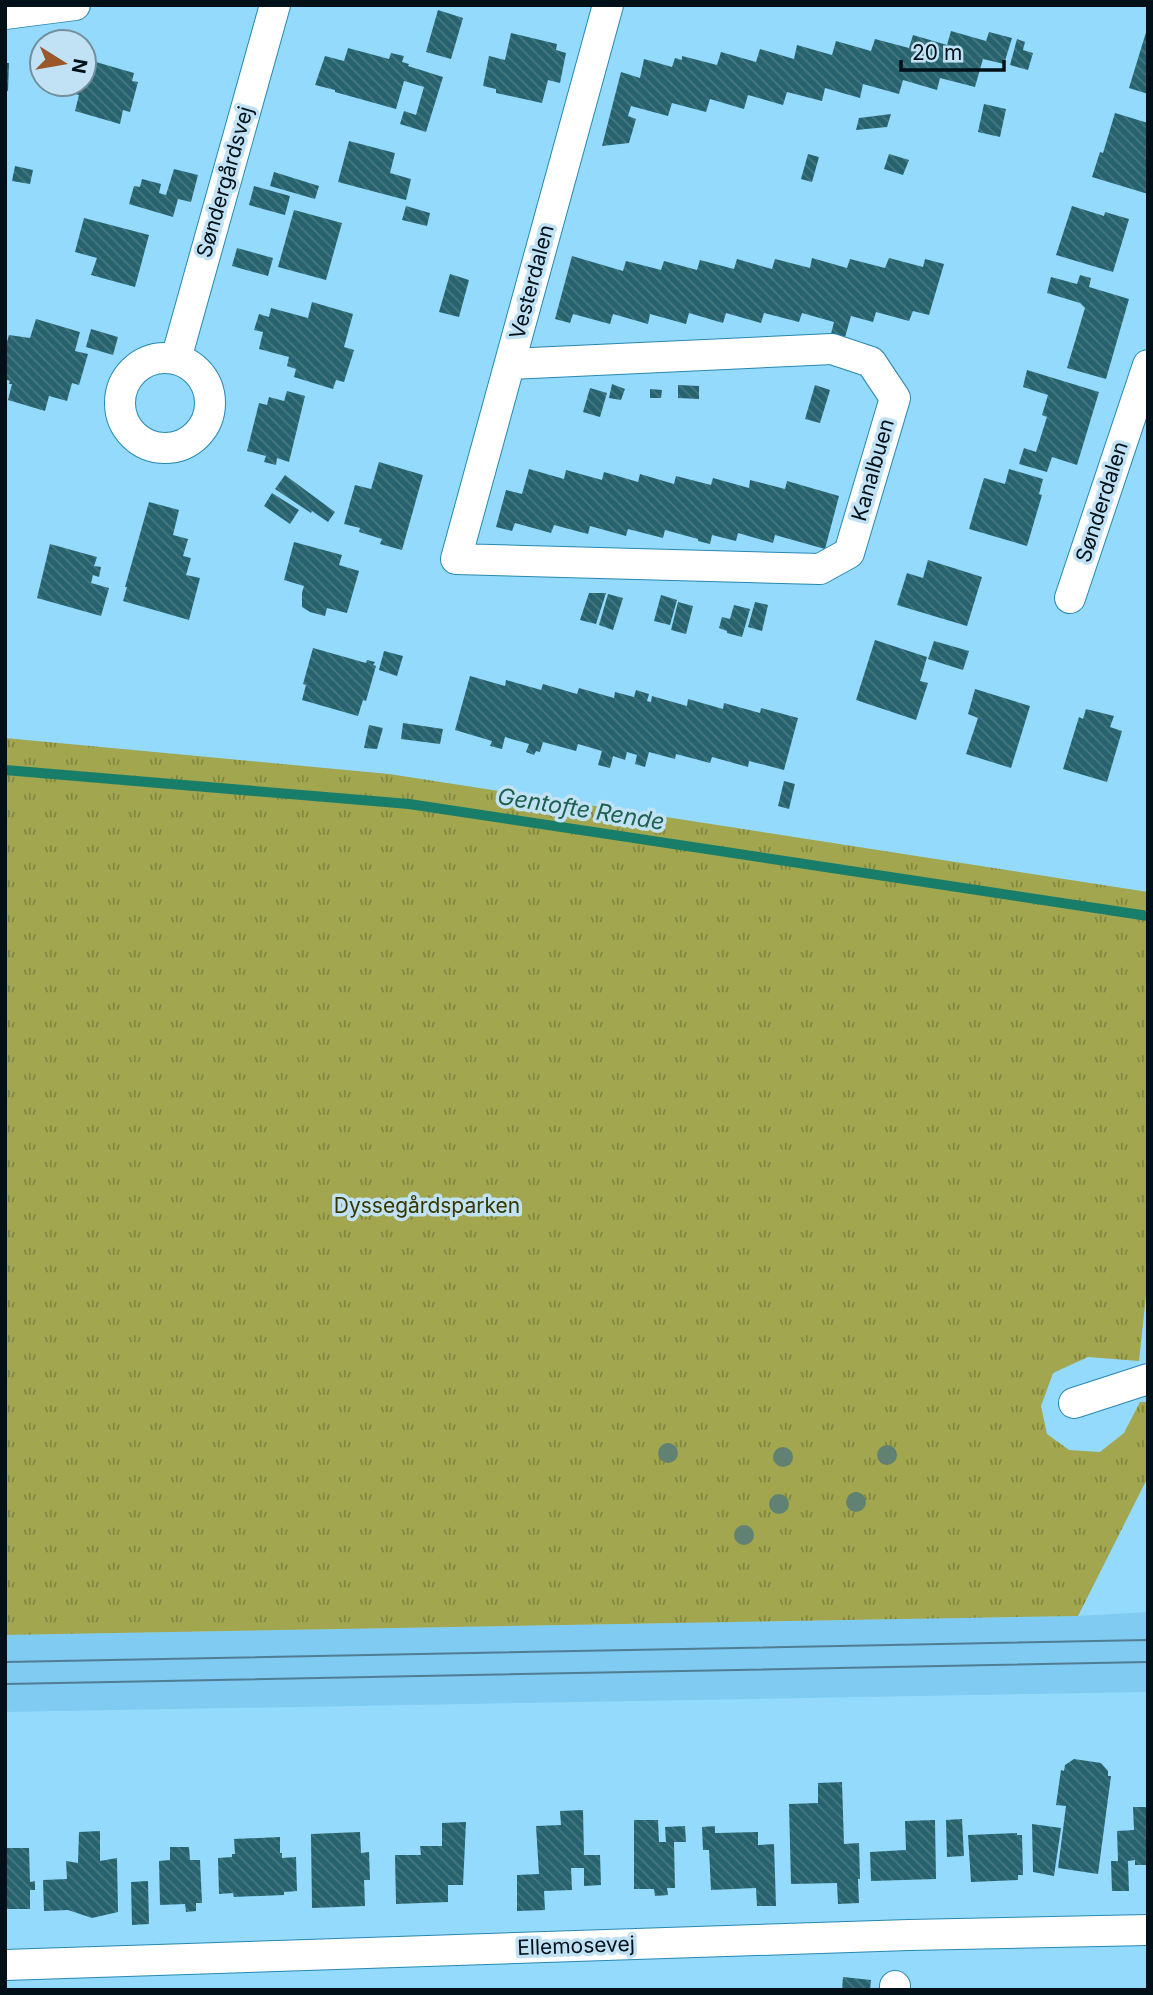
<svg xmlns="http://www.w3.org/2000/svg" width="1153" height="1995" viewBox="0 0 1153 1995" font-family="Inter,sans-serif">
<defs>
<pattern id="park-tufts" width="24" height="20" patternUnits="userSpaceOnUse" patternTransform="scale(1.75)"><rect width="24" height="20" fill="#a1a64f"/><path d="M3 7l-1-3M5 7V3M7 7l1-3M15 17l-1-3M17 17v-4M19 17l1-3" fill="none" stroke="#818641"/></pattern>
<pattern id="building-back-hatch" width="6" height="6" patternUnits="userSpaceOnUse" patternTransform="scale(1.75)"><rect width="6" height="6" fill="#26636e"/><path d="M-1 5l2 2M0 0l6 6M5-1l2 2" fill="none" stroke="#497881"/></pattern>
</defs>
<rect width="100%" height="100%" fill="#94dafd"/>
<path fill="#80cbf2" d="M1148 1612V1692L5 1712V1635L1078 1616Z"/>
<path fill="url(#park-tufts)" d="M5 738 389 774 1148 892V1277L1139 1361 1088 1357 1053 1373 1041 1406 1047 1434 1069 1450 1100 1452 1124 1433 1140 1402H1148V1477L1078 1616 5 1635Z"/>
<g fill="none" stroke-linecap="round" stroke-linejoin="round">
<path stroke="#187d69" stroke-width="10" d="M5 770 409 804 1148 916"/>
</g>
<g fill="url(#building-back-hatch)">
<path d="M438 10 463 18 451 59 426 52Z"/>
<path d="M1147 29H1148V94L1129 88Z"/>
<path d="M951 31 986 41 989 32 1012 38 1004 64 983 59 975 87 940 78 937 90 903 80 899 94 863 84 860 98 825 88 822 101 787 92 783 105 748 95 744 109 710 99 706 112 672 103 668 116 631 106 628 116 636 119 629 143 602 146 621 72 640 78 644 59 672 67 675 58 682 60V56L717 65 721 52 756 62 760 49 794 59 797 45 832 55 836 41 871 51 875 39 909 48 913 35 947 45Z"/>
<path d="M511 33 557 44 556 50 566 53 560 83 548 80 542 103 496 93V89L483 86 489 56 505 60Z"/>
<path d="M1017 39 1025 42 1023 50 1033 53 1028 70 1010 65Z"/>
<path d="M348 48 389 59 391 53 404 56 402 62 409 64 408 66 443 77 426 132 400 124 404 111 416 115 424 87 404 81 396 109 335 92V90L315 85 325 56 344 61Z"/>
<path d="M89 60 134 73 132 81 138 82 130 112 123 110 120 124 75 111 79 95 64 91 66 84H84V69L86 70Z"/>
<path d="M5 63H9L8 91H5Z"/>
<path d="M984 104 1006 109 1000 137 978 132Z"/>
<path d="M1115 113 1148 123V194L1092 177 1100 152 1103 153Z"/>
<path d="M891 114 887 127 856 130 859 118Z"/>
<path d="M349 141 395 153 390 173 411 179 406 200 338 182Z"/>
<path d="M808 154 819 157 812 182 801 179Z"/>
<path d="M889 154 909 160 903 175 884 169Z"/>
<path d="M15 166 33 170 30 184 12 181Z"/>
<path d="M174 169 198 175 191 202 178 199 173 217 129 204 134 186 140 187 142 179 161 184 159 193 166 195Z"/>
<path d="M274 172 319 186 315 199 270 186Z"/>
<path d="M254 186 290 196 285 215 249 205Z"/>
<path d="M406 206 430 213 427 226 402 220Z"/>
<path d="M1072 206 1104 216 1105 212 1129 219 1113 272 1056 255Z"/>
<path d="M294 210 342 223 326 280 278 267Z"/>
<path d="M84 218 149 235 135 287 91 275 97 258 75 252Z"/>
<path d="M237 248 273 258 268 276 232 266Z"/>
<path d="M572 256 623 271 626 261 661 270 664 261 697 270 700 260 734 269 737 259 772 269 775 259 810 268 812 258 847 268 850 259 885 268 889 258 923 267 925 259 944 264 929 315 913 311 909 321 876 312 873 322 851 316 844 341 829 342 834 322 802 313 799 322 764 313 761 323 726 313 723 323 689 313 686 324 650 314 648 324 613 314 610 324 573 314 570 323 555 319Z"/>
<path d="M450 274 469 280 459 317 439 312Z"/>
<path d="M1080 275 1091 278 1089 287 1129 299 1106 379 1067 368 1085 308 1080 303 1047 293 1051 277 1077 284Z"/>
<path d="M312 302 353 314 344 347 354 350 344 382 336 380 333 389 294 377 296 369 287 366 289 357 259 349 263 332 254 330 259 314 269 317 271 308 308 318Z"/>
<path d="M36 319 80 332 75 351 88 354 79 385 72 383 67 401 49 396 45 411 8 400 12 384H9L10 381 5 379V349L9 335 30 338Z"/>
<path d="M91 329 118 337 113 355 86 347Z"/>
<path d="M1027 370 1099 392 1077 465 1052 457 1047 472 1019 464 1024 448 1036 452 1047 417 1042 415 1048 395 1023 387Z"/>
<path d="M612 384 625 389 621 400 609 398Z"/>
<path d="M678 385 699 386V399L678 398Z"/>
<path d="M815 385 830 390 820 423 805 419Z"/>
<path d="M590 388 607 393 600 417 583 412Z"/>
<path d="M650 389 662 390 661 398H650Z"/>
<path d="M287 391 305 396 289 462 277 458 276 465 264 462 266 456 247 451 259 403 267 405 269 397 284 401Z"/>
<path d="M379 462 423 475 402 550 380 544 382 539 359 532 360 528 344 524 355 485 371 489Z"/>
<path d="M529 469 564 479 566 470 602 480 604 472 638 482 640 474 674 484 676 476 711 485 713 478 749 488 750 480 785 489 787 481 839 496 825 549 775 535 773 543 738 533 736 541 712 535 710 544 698 541V539L665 530 663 538 628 529 626 536 590 526 588 534 554 525 551 533 515 523 512 531 496 527 506 490 522 494Z"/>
<path d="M1009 469 1043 479 1039 494 1042 495 1027 546 969 529 984 478 1005 484Z"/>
<path d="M285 475 335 512 328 522 312 511 311 513 275 489Z"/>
<path d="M272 493 299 510 290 524 264 506Z"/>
<path d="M149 502 179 510 173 535 188 539 183 556 191 558 186 575 200 578 189 620 123 601 127 587H125Z"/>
<path d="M294 542 342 555 339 565 359 571 347 613 327 608 325 616 310 612 302 607V593L304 586 284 580Z"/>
<path d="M50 544 97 557 94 566 101 567 99 577 93 575 91 583 109 588 101 616 37 598Z"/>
<path d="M928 560 982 577 967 626 897 605 907 573 923 578Z"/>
<path d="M589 593H606L596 624 580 620Z"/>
<path d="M608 594 623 598 613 630 599 625Z"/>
<path d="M661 595 677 600 670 625 654 621Z"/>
<path d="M678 602 693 606 686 634 671 630Z"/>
<path d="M755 602 768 605 762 631 748 627Z"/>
<path d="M734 605 750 609 742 637 727 633V631L719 628 722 617 730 619Z"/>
<path d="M875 640 927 657 920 681 928 683 916 720 856 700Z"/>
<path d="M934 641 969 651 963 670 928 659Z"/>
<path d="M313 648 366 663 367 660 375 662 373 665 376 666 366 701 363 700 358 716 302 700 306 685 303 684Z"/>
<path d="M384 651 403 656 397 676 379 670Z"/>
<path d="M470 676 505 686 506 680 541 690 543 684 577 694 579 688 614 698 615 692 634 697 636 690 649 694 647 701 651 702 652 696 687 706 688 699 723 709 724 703 760 713 761 708 798 718 784 770 749 761 748 767 712 757 710 763 676 754 675 759 649 752 645 767 635 764 637 755 627 752 625 760 613 756 610 768 598 765 602 751 578 744 576 751 543 742 540 752 536 751 534 755 526 752 529 744 505 737 502 749 490 746 492 741 455 730Z"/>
<path d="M975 689 1030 706 1011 768 966 754 978 718 968 714Z"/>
<path d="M1086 709 1114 716 1110 727 1122 731 1107 782 1063 769 1079 717 1083 719Z"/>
<path d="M403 723 443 729 440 744 401 739Z"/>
<path d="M369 725 383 728 377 749 364 748Z"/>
<path d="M784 781 795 784 789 809 778 806Z"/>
<path d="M1074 1759 1101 1763 1108 1771V1776H1111L1098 1874 1058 1868 1066 1806 1056 1805 1061 1770 1064 1771 1065 1765Z"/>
<path d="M842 1782 844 1844 859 1843 860 1879H858L859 1903 838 1904 837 1883 791 1884 789 1804 818 1803V1783Z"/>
<path d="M1133 1807H1148V1865H1135V1860L1128 1861 1129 1891H1112L1111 1861H1118L1117 1831 1134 1830Z"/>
<path d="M583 1810 584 1855H600L601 1885 584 1886V1868H571L572 1890 544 1891 545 1910 517 1911V1875L539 1874 536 1826 561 1825 560 1811Z"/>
<path d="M962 1819 964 1856 947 1857 946 1820Z"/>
<path d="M634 1820H658L659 1842H666L665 1827 685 1826 686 1842H674L675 1888H667L668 1895 655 1896 654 1889H634Z"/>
<path d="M935 1820 936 1879 871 1881 870 1852 906 1850 905 1821Z"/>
<path d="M466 1822 463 1885H448V1902L396 1904 395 1855H421L420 1846H442V1823Z"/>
<path d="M1032 1824 1061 1828 1054 1876 1033 1872Z"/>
<path d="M715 1826V1833H717L758 1832V1845L774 1844 776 1906H757L756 1888 711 1890 709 1850H703L702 1827Z"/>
<path d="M100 1831V1861L117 1858 118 1912 92 1918 68 1910 44 1911 43 1880 67 1879 66 1861 78 1863 79 1832Z"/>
<path d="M360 1832 361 1853 369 1852 370 1880H364L365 1906 312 1908 311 1834Z"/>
<path d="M1017 1833V1835H1022L1023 1875H1018V1880L971 1882 968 1835Z"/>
<path d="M280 1837V1853H282V1858L296 1857 297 1891 284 1892V1895L234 1897 233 1893 219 1894 218 1858 232 1857V1854H235L234 1839Z"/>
<path d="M170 1847H189L190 1860H200L202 1903H196V1911L186 1912 185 1904 160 1905 159 1861 170 1860Z"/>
<path d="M5 1848H29L30 1882 35 1881V1890H30V1909H5Z"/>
<path d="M148 1881 149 1924 132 1925 131 1882Z"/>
<path d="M843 1977 871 1980 870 1990H842Z"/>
</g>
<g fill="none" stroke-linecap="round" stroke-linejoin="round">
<g stroke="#2788b1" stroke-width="32">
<g id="street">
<path d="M5 14 75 5"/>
<circle cx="165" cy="403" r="45"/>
<path d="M176 359 275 5"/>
<path d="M510 364 832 349 871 362 895 398 849 553 820 569 456 559 608 5"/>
<path d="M1070 598 1148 365"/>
<path d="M1074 1403 1148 1379"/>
<path d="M5 1965 909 1935 1148 1930"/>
<path d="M895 1990V1986"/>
</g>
</g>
<use href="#street" stroke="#fff" stroke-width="30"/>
<g stroke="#507d94" stroke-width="2">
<path d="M5 1662 1148 1640"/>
<path d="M5 1684 1148 1662"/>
</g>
</g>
<g fill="#618172">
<circle cx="668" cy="1453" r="10"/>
<circle cx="887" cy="1455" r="10"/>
<circle cx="783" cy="1457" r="10"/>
<circle cx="856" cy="1502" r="10"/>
<circle cx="779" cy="1504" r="10"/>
<circle cx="744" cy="1535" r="10"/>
</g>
<g text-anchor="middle" stroke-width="7" stroke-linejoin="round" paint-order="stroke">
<g font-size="21" fill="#001019" stroke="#c1e2f4">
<text transform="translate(225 182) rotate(-74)" y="7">Søndergårdsvej</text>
<text transform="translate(532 282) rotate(-75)" y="7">Vesterdalen</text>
<text transform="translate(873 470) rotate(-74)" y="7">Kanalbuen</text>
<text transform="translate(1102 502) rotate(-72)" y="7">Sønderdalen</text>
<text transform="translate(576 1946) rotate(-2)" y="7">Ellemosevej</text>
</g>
<g font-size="21" fill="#373800" stroke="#c1e2f4">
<text x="427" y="1213">Dyssegårdsparken</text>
</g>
<g font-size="23" font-style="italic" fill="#1d604e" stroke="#c1e2f4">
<text transform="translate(581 809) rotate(9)" y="8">Gentofte Rende</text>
</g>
</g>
<rect width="1153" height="1995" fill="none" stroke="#001019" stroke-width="14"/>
<g transform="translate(63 63) rotate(101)"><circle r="33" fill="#c1e2f4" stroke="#748e9c" stroke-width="2"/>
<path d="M0-5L12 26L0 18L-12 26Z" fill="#9b5629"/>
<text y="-10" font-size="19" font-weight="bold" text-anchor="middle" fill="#001019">N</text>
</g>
<path d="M901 60v10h103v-10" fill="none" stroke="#001019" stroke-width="3.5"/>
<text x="912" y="60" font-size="21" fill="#001019" stroke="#c1e2f4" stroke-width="5" paint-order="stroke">20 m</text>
</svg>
